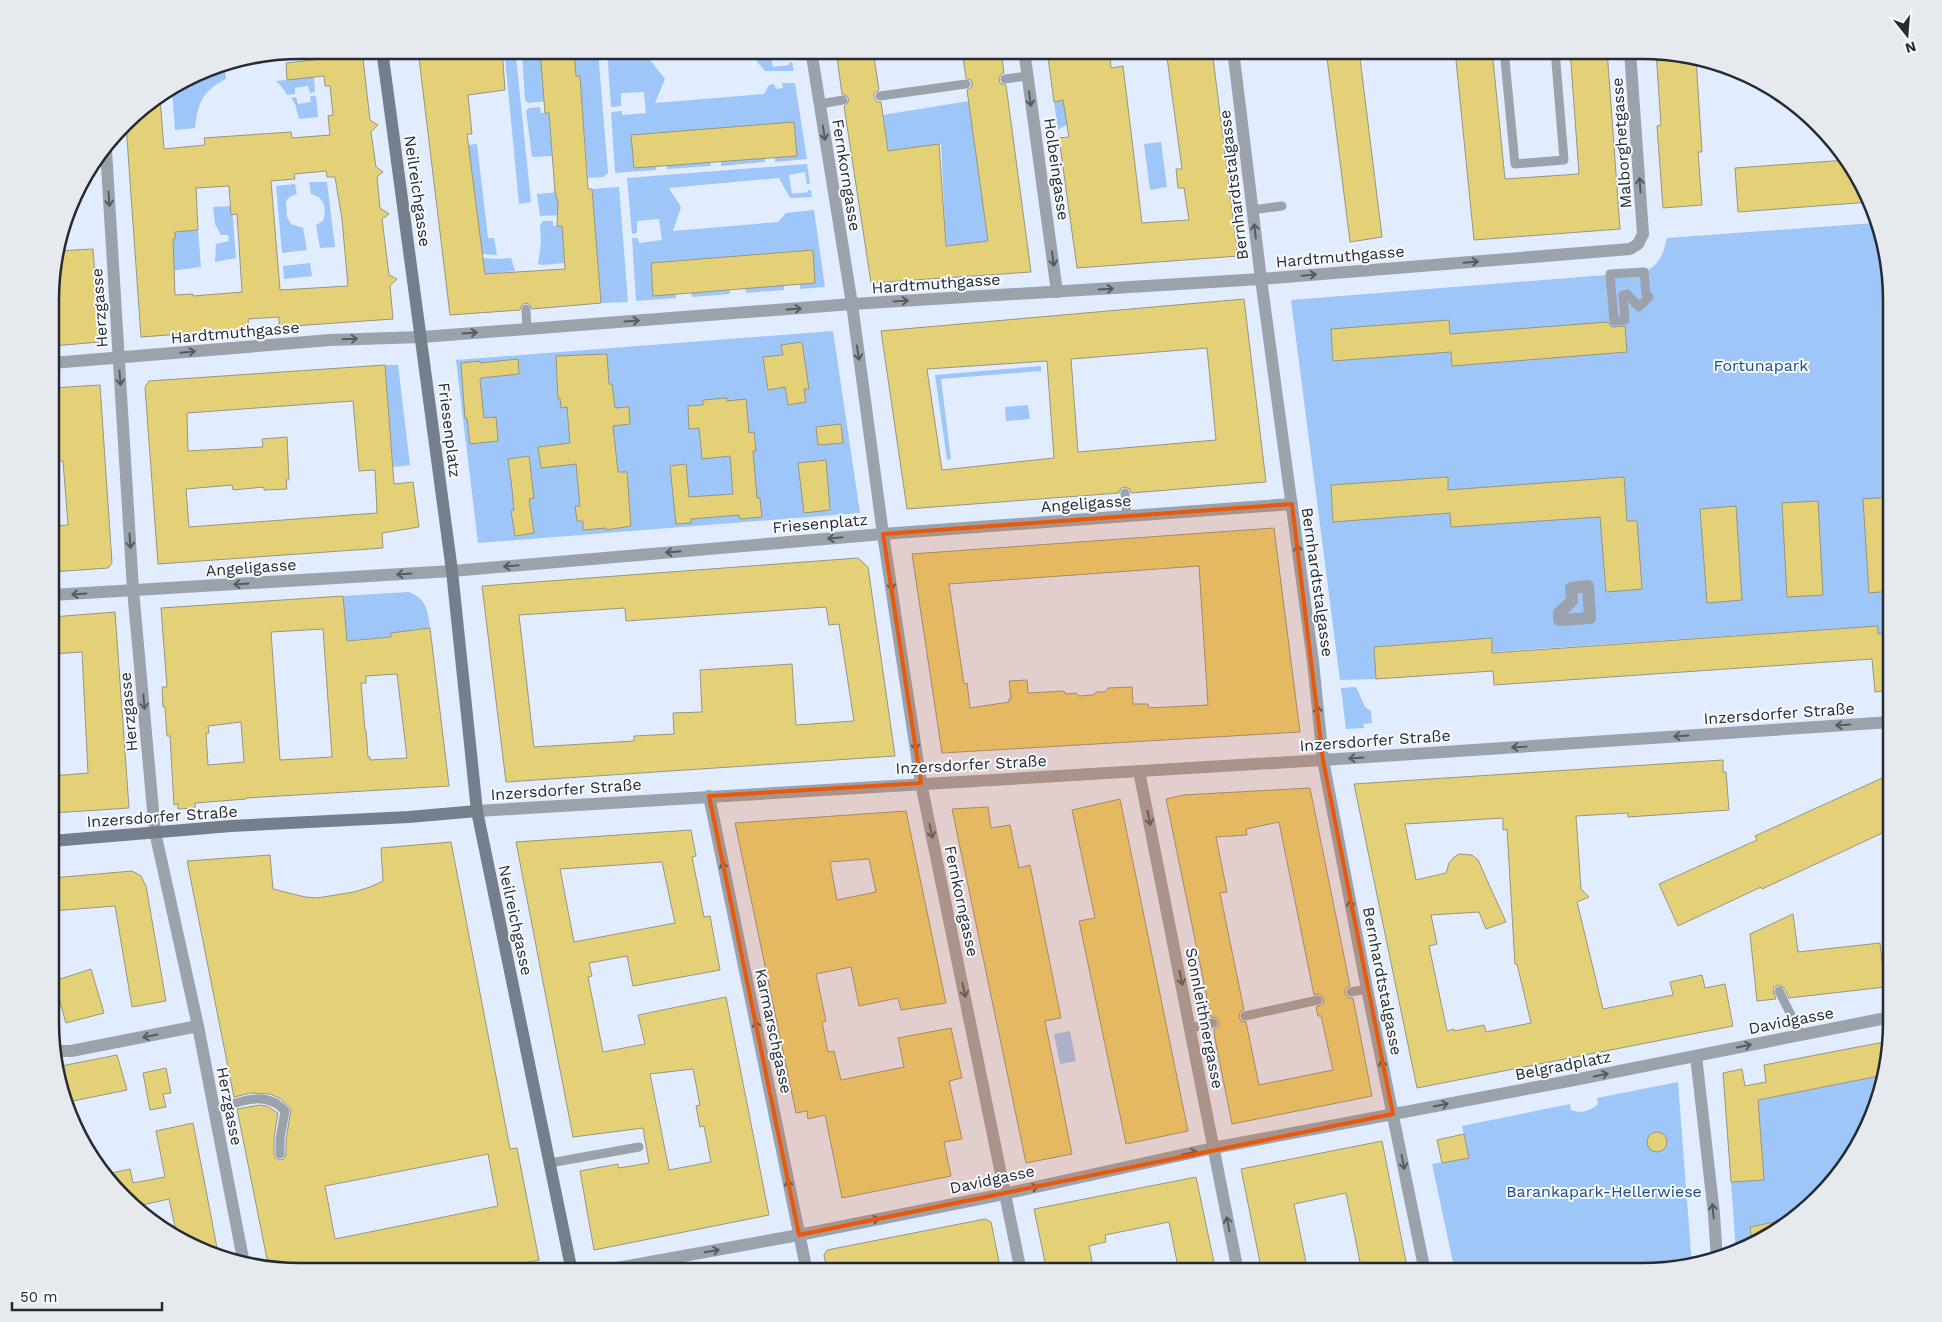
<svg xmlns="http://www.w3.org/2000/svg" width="1942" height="1322" viewBox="0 0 1942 1322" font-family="'Work Sans',sans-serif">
<rect width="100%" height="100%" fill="#e1edfe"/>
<g fill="#9fc6f8">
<path d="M532 50V56H541L548 101 528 103 525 100 522 54 524 51Z"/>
<path d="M574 50H598L608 173 603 177 588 178 580 76H576Z"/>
<path d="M607 50H770L773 67 789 65V63L792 62 794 71H765L748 51 650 60 665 79 655 103 764 94 769 85 774 84 776 89 783 88 782 83H795L807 159 775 162V157L797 155 794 122 656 166V170L615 173 611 112 622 111V115L646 113 644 92 621 93V106L611 107Z"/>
<path d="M516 57 531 202 519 204 505 58Z"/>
<path d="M225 65 226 79C202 91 198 103 195 128L175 130 172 89 204 69Z"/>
<path d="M314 77 315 92 310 93 308 86 295 88V94L287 95 282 87 276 81Z"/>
<path d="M310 96H316L318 117 299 119 295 104 291 98 296 97 298 104 311 102Z"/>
<path d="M1070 99 1069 125 1064 126 1058 130 1054 102Z"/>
<path d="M969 101 988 241 946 246 941 144 888 151 883 115Z"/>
<path d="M540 107 541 113H549L552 156 532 157 526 111 529 108Z"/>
<path d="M1161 142 1167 187 1150 190 1144 144Z"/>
<path d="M477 144 488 238H494L497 255 482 254 468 145Z"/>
<path d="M765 158V162L721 166V161Z"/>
<path d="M710 162 711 166 667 169V165Z"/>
<path d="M807 164 810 184H807L805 172 789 175 792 194 808 192V190H811L812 197 790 198 779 178 669 188 681 207 673 231 778 222 786 213 814 210 825 287 800 289V284L815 283 812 250 651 263 653 295 676 294V298L636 301 632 238H638L639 243 662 240 659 219 637 221V233L632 234 627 178Z"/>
<path d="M309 182H327L335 247 320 248 316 225 323 221C327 208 325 198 311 194Z"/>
<path d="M295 184 297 194 291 196 286 201 287 217 291 224 303 228 307 250 282 253 276 186Z"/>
<path d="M619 187 628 302 601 303 592 189Z"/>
<path d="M559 192 561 215 540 216 537 194Z"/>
<path d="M232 206 236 258 215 262 216 244 229 241 228 235H221L215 224 213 207Z"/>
<path d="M543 221H553V226H562L565 263 541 265 538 264 541 243 540 225Z"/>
<path d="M1875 223 1891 284V633L1878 634 1877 626 1492 652 1491 638 1374 647 1376 679 1340 680 1291 300 1644 272C1660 265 1663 254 1667 238Z"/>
<path d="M198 230 201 267 171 271 170 251H174L173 242 170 239 175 232Z"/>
<path d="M483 258 497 259 511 258 515 271 485 274Z"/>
<path d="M310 263 312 276 284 279 283 266Z"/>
<path d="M784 285V290L746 293 745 288Z"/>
<path d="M730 290V294L692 297 691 293Z"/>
<path d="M833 331 860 513 478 543 456 360Z"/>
<path d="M385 365H398L410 465 393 467Z"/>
<path d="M1041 366V371L941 379 951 459 947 460 935 375Z"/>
<path d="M1028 405 1030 419 1006 421 1005 407Z"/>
<path d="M408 592C426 597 428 611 430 628L412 630V635L341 641 345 623 343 596Z"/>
<path d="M1356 687 1365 707 1371 711 1372 723 1363 724 1364 728 1346 729 1341 688Z"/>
<path d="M1070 1031 1076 1061 1060 1064 1054 1034Z"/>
<path d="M1884 1075 1879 1103 1841 1174 1807 1210 1795 1218 1750 1227 1753 1246 1736 1252 1731 1182 1764 1180 1758 1100Z"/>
<path d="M1678 1082 1692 1266 1643 1272H1455L1432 1164 1469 1158 1462 1126 1570 1104 1571 1110C1580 1114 1591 1111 1598 1104L1597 1098Z"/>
</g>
<g fill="#e4d177" stroke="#99957f" fill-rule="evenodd">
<path d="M321 50H362L370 120 378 125 371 132 376 167 383 172 377 177 380 208 389 214 382 219 389 275 397 279 390 286 393 319 279 327V317L248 319 249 329 141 337 126 124 135 112 160 97 164 149 205 145 204 138 291 132 292 138 330 135 328 116 333 115 330 86H325L324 76 287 80 286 63 322 59ZM326 171 327 177H335L342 219 348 286 280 290 271 181 295 179 294 174ZM229 186 231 215 237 214 242 292 193 296V294L175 295 173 239H175V232L198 230 196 188Z"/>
<path d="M418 50H502L505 90 468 95 472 134H467L485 274 565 269 562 226H557L558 202 555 192 549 113H545L540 50H574L576 76H580L588 189H592L601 303 532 309 529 304 525 303 521 306 520 310 450 315Z"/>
<path d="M836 50H873L879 90 874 93V97L877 102H881L888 151 939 144 946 246 988 241 967 90 972 87V84L971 80 966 78 962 50H1001L1004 73 1001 74 999 79 1000 83 1006 85 1031 272 871 283 844 106 847 104 849 99 847 96 842 94Z"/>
<path d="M1047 50H1093L1095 58 1110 57 1111 68 1123 66 1142 223 1189 220 1184 188H1178L1176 169H1182L1166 50H1212L1238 256 1077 268 1059 138 1069 137 1063 100 1054 102Z"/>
<path d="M1326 50H1359L1382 237 1350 242Z"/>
<path d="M1455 50H1492L1505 179 1579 174 1570 50H1607L1620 229 1474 240Z"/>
<path d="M1656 51 1696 58 1702 152H1698L1702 205 1663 208 1657 126 1661 125Z"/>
<path d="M794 122 797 156 634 168 631 135Z"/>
<path d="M1847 160 1866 189 1870 202 1738 212 1735 168Z"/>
<path d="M93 249 100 342 52 346V267L57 251Z"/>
<path d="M813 250 815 283 653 296 651 263Z"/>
<path d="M1244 299 1266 482 1131 493 1130 489 1125 487 1121 488 1119 493 907 509 881 331ZM1207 348 1216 440 1078 452 1071 359ZM1047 361 1054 458 942 470 927 369Z"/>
<path d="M1449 320 1450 334 1608 322 1612 327 1625 326 1627 352 1452 366 1451 352 1333 361 1331 329Z"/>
<path d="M802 342 809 389H804L806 402 788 405 785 387 768 390 763 357 783 355 781 345Z"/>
<path d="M607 354 609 384H612L615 408 629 407 630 424 613 426 618 472H627L631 526 606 530V528L583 530V521H577L575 506H580L576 464 541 468 538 447 570 443 567 407 561 408 560 398 558 399 556 356Z"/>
<path d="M518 359 519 374 481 378 480 380 484 418 496 417 498 441 470 444 467 418H465L461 363 480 361V363Z"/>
<path d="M385 365 394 484 413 482 419 527 382 533 383 548 158 564 145 387 149 381ZM353 401 359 471 375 470 377 513 189 527 186 489 232 485 233 490 264 487V490L287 489 286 480H289L287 437 262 439 263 447 188 451 187 413Z"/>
<path d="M100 385 112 563 108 568 52 572V526L68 525 63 461 52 462V388Z"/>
<path d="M727 398V401L746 399 749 433 754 432 756 451H753L757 498H760L762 517 740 519 739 515 691 519V523L676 524 670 466 686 464 689 497 733 494 730 456 702 459 699 428 689 429 688 406 703 405V400Z"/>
<path d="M841 424 843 443 818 445 816 427Z"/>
<path d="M529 456 534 498 529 499 534 533 515 536 511 511 514 510 512 489 508 459Z"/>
<path d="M826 460 830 510 804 513 798 463Z"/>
<path d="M1448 477V490L1624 477 1627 521H1637L1642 589 1606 592 1600 517 1451 527 1450 513 1333 522 1331 485Z"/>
<path d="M1891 497V591L1869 593 1863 499Z"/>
<path d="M1818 501 1823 595 1787 597 1782 503Z"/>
<path d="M1736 506 1742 600 1707 603 1700 509Z"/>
<path d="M1274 528 1300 732 942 753 912 554ZM1199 566 1208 705 1149 708 1148 704H1133L1132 687 1108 688 1105 692H1096L1093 695 1079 696 1076 693 1066 694 1064 691 1028 693 1027 680 1009 681 1011 699H1009V702L970 708 967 683 964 684 949 584Z"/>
<path d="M858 558 868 567 895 756 506 782 482 586ZM826 607 829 625 839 624 854 721 796 725 792 664 700 670 702 712 673 713 674 734 634 736V741L534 747 519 615 625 608 626 621Z"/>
<path d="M343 596 347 641 391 637V633L430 628 449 786 246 798V799L195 803V808L178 809V804L174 805 170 736H167L165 707H163L162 687H167L161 608ZM323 629 332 757 280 760 271 632ZM397 674 407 758 370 760V757H368L366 730H365L361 683H366V676ZM241 722 244 762 208 765 206 733H209L208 726Z"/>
<path d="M115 612 129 808 52 813V776L88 773 82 652 52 654V617Z"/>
<path d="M1878 626V634L1891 633V690L1875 692 1872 659 1494 685 1493 671 1376 679 1374 647 1492 638V653Z"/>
<path d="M1723 760V772H1726L1729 810 1628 817V813L1576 816 1581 889 1589 897 1577 902 1603 1009 1673 995 1670 982 1702 975 1705 988 1725 984 1733 1026 1417 1088 1354 784ZM1503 818V830L1507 829 1515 964H1517L1531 1023 1486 1032 1484 1025 1454 1031V1029L1447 1031 1429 946 1437 944 1431 915 1479 912 1486 929 1506 922 1478 860 1472 855 1459 854 1453 858 1449 863 1446 873 1416 880 1405 824Z"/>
<path d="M1891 774V829L1762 889 1761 887 1678 926 1659 884 1757 840 1755 836Z"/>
<path d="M1310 788 1350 986 1345 989V994L1348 998H1353L1372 1096 1232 1124 1215 1039 1214 1029 1218 1027 1219 1022 1217 1018 1211 1017 1166 799 1183 795ZM1279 822 1314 995 1320 994 1324 999 1323 1004 1316 1007 1318 1016H1321L1333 1070 1259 1085 1246 1022 1241 1021 1239 1017 1240 1012 1244 1010 1220 893 1227 892 1216 837 1247 835 1246 829Z"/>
<path d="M1120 799 1188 1131 1126 1144 1079 921 1095 918 1072 810Z"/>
<path d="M988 807 991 828 1010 825 1019 868 1030 865 1061 1018 1045 1021 1072 1154 1026 1163 952 809Z"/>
<path d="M906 811 946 1003 901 1010 898 998 859 1006 851 967 816 974 826 1021 822 1022 828 1052 834 1051 841 1080 904 1067 898 1038 951 1028 962 1078 949 1081 962 1139 944 1142 951 1176 842 1198 825 1115 808 1119 807 1111 796 1113 735 823ZM869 859 876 892 837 900 830 862Z"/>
<path d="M691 830 696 856 692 857 704 917 710 916 720 970 633 986 627 956 589 963 592 976 588 977 603 1052 645 1044 638 1015 726 997 769 1215 594 1250 580 1171 618 1164 619 1168 649 1163 643 1128 573 1137 516 842ZM662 862 675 923 574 942 560 869ZM693 1069 700 1105 696 1106 700 1127 704 1126 711 1162 669 1170 650 1074Z"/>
<path d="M451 842 510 1149 517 1148 539 1260 480 1272 284 1271 269 1269 237 1109 260 1105 267 1106 278 1113 274 1138V1154L275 1158 280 1160 284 1159 286 1154V1140L291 1109 281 1099 270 1094 251 1093 234 1097 187 861 270 855 273 889 305 897 317 898 354 892 370 887 383 881 381 848ZM488 1154 498 1206 335 1239 325 1186Z"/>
<path d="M132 871 141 876 146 886 166 1001 132 1007 115 906 52 911V878Z"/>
<path d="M1793 914 1798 952 1880 943 1885 987 1789 998 1784 988 1779 985 1774 987 1773 990 1776 999 1757 1001 1750 934Z"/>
<path d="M91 969 104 1013 66 1023 54 981Z"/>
<path d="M1884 1042 1887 1059 1884 1075 1758 1100 1764 1180 1731 1182 1723 1073 1742 1069 1745 1086 1766 1082 1764 1065Z"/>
<path d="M117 1055 127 1090 68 1102 56 1067Z"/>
<path d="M166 1068 171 1093 163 1094 166 1107 150 1110 143 1073Z"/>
<path d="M193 1123 211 1216 219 1259 177 1236 169 1199 138 1206V1210L107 1174 130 1169 133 1183 165 1177 156 1131Z"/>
<circle cx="1657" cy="1142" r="10"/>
<path d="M1464 1134 1469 1158 1442 1163 1437 1140Z"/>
<path d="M1382 1141 1408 1272H1362L1346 1193 1294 1204 1308 1272H1262L1241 1169Z"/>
<path d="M1196 1177 1216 1272H1179L1169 1222 1105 1235 1106 1242 1089 1246 1094 1272H1047L1034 1209Z"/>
<path d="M1794 1218V1219L1753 1246 1750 1227Z"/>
<path d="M985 1219 991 1222 1001 1272H827L824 1255 827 1250Z"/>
</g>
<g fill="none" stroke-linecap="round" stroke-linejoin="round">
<g stroke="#9ca2ab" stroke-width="9">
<path d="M1504 50 1515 164 1564 160 1555 50"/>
<path d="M1005 79 1027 76"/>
<path d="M880 96 966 84"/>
<path d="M820 104 843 100"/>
<path d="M1252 210 1282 206"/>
<path d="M1644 272 1646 294 1649 297 1639 307 1627 294 1623 295 1625 320 1614 321 1610 274Z"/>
<path d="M526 309 527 329"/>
<path d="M1125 493 1127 517"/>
<path d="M1779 991 1801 1035"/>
<path d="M1351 992 1367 989"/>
<path d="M1245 1016 1318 1000"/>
<path d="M1191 1028 1213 1023"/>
<path d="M214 1110C238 1102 266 1089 285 1111L280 1139V1154"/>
<path d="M550 1163 639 1147"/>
</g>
<g stroke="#9ca2ab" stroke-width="12">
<path d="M811 50 852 304 883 534 921 783 1021 1272"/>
<path d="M1024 50 1057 292"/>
<path d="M1233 50 1261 279 1313 662 1323 760 1367 989 1425 1272"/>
<path d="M106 150 133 590 155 832 198 1026 244 1264"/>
<path d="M52 363 330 340 422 337 852 304 1261 279 1630 249 1638 244 1643 234 1630 51"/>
<path d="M1588 586 1590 618 1559 620V613L1572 601 1571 588Z"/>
<path d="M52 595 452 571 883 534 1292 504"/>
<path d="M1139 771 1238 1272"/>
<path d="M709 796 807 1272"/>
<path d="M477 811 1323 760 1891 722"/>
<path d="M52 1051H71L198 1026"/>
<path d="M1696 1056 1714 1214 1717 1260"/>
<path d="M595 1272 799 1235 1004 1194 1213 1148 1574 1080 1891 1017"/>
</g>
<g stroke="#757f8b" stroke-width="12">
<path d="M382 50 452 571 477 811 572 1272"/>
<path d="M52 841 231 826 409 817 477 811"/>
</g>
</g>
<defs><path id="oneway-shaft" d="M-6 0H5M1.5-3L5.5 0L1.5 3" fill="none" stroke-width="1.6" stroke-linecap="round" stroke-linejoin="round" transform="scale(1.25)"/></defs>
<g stroke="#555b63">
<use href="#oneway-shaft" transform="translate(1030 99) rotate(82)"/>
<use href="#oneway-shaft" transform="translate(824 133) rotate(81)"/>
<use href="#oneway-shaft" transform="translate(1640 185) rotate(-94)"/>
<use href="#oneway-shaft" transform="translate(109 199) rotate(86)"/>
<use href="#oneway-shaft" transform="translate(1255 231) rotate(-97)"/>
<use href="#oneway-shaft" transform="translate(1053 259) rotate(82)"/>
<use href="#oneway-shaft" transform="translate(1471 262) rotate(-5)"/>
<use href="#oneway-shaft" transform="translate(1309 275) rotate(-5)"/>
<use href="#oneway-shaft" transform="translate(1106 289) rotate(-3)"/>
<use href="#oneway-shaft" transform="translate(901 301) rotate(-4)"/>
<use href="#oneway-shaft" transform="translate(794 309) rotate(-4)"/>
<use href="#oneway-shaft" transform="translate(632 321) rotate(-4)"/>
<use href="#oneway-shaft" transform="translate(470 333) rotate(-4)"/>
<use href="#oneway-shaft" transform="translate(350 339) rotate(-2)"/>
<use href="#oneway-shaft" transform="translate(188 352) rotate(-5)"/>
<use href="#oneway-shaft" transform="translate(858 353) rotate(82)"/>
<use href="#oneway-shaft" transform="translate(120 378) rotate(86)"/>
<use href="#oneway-shaft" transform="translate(835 538) rotate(175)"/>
<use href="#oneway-shaft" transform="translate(130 541) rotate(86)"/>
<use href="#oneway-shaft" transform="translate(673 552) rotate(175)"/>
<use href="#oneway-shaft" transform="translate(1298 552) rotate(-97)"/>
<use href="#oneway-shaft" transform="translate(511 566) rotate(175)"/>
<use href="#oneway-shaft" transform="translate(404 574) rotate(176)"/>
<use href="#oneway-shaft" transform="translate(891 583) rotate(81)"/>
<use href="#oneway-shaft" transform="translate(241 584) rotate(176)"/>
<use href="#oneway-shaft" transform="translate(79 594) rotate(176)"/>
<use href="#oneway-shaft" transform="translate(144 702) rotate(85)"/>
<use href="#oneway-shaft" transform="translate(1318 713) rotate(-96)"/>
<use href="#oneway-shaft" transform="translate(1843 725) rotate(176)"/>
<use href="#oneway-shaft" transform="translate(1681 736) rotate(176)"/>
<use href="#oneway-shaft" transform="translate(915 743) rotate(81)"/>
<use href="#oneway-shaft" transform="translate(1519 747) rotate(177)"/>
<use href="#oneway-shaft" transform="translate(1356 758) rotate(176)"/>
<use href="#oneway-shaft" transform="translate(1149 818) rotate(79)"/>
<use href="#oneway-shaft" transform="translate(931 831) rotate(78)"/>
<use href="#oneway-shaft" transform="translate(724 869) rotate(-102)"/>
<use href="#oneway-shaft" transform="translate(1351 907) rotate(-101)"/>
<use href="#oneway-shaft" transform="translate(1181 978) rotate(79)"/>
<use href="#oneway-shaft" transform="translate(964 990) rotate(78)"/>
<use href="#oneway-shaft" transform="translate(757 1028) rotate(-102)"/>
<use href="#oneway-shaft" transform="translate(150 1036) rotate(169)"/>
<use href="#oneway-shaft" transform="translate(1744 1046) rotate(-11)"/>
<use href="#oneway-shaft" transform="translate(1383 1067) rotate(-102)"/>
<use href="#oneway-shaft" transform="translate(1601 1075) rotate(-12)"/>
<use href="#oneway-shaft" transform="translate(1441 1105) rotate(-11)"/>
<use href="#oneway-shaft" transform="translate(1190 1153) rotate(-12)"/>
<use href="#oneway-shaft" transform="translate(1403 1162) rotate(78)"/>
<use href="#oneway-shaft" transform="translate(789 1187) rotate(-102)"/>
<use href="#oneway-shaft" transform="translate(1031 1188) rotate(-12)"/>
<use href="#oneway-shaft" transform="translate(1713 1211) rotate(-96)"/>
<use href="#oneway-shaft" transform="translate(872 1220) rotate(-11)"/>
<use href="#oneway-shaft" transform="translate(1228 1224) rotate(-101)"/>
<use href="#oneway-shaft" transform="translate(712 1251) rotate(-10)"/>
</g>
<path fill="#e8590c" fill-opacity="0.2" stroke="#e8590c" stroke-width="4" stroke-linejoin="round" d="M1292 504 1323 760 1393 1114 799 1235 709 796 921 783 883 534Z"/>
<g text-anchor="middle" stroke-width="4" stroke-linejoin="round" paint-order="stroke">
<g font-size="16" fill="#252b33" stroke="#f7fafe">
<text transform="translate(1621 143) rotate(-94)" y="6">Malborghetgasse</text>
<text transform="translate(1057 169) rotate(82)" y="6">Holbeingasse</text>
<text transform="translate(847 175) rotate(81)" y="6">Fernkorngasse</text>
<text transform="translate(1233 185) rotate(-97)" y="6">Bernhardtstalgasse</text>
<text transform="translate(418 191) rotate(82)" y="6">Neilreichgasse</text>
<text transform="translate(1340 256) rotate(-5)" y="6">Hardtmuthgasse</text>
<text transform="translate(936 283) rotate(-4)" y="6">Hardtmuthgasse</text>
<text transform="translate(99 308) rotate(-94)" y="6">Herzgasse</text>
<text transform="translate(235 332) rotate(-5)" y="6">Hardtmuthgasse</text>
<text transform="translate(450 430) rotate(83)" y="6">Friesenplatz</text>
<text transform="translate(1086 503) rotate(-4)" y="6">Angeligasse</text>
<text transform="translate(820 523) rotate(-5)" y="6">Friesenplatz</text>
<text transform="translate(251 567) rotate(-4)" y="6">Angeligasse</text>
<text transform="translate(1318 582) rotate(82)" y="6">Bernhardtstalgasse</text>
<text transform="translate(128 712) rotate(-95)" y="6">Herzgasse</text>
<text transform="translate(1779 713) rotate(-4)" y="6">Inzersdorfer Straße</text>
<text transform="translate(1375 740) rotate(-4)" y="6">Inzersdorfer Straße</text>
<text transform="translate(971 764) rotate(-3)" y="6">Inzersdorfer Straße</text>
<text transform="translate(566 789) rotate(-4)" y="6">Inzersdorfer Straße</text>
<text transform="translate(162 816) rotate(-4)" y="6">Inzersdorfer Straße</text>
<text transform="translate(962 901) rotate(78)" y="6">Fernkorngasse</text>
<text transform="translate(516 920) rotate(78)" y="6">Neilreichgasse</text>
<text transform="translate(1383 981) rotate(79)" y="6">Bernhardtstalgasse</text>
<text transform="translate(1205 1018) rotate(79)" y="6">Sonnleithnergasse</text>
<text transform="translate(1791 1020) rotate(-11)" y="6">Davidgasse</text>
<text transform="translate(774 1031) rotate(78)" y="6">Karmarschgasse</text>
<text transform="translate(1563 1065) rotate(-11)" y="6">Belgradplatz</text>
<text transform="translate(230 1106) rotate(79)" y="6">Herzgasse</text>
<text transform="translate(992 1179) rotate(-12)" y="6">Davidgasse</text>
</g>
<g font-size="16" fill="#194c89" stroke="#f7fafe">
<text x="1761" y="371">Fortunapark</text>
<text x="1604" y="1197">Barankapark-Hellerwiese</text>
</g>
</g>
<path d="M0 0H1942V1322H0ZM300 59H1642A241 241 0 0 1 1883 300V1022A241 241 0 0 1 1642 1263H300A241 241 0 0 1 59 1022V300A241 241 0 0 1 300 59Z" fill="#e6e9ee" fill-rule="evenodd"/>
<path fill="none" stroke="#252b33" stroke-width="2.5" d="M300 59H1642A241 241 0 0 1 1883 300V1022A241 241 0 0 1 1642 1263H300A241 241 0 0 1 59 1022V300A241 241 0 0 1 300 59Z"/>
<g transform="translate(1907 35) rotate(163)" stroke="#f7fafe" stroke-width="4" paint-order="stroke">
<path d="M0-4L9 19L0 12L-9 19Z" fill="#252b33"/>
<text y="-8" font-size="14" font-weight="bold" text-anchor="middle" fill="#252b33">N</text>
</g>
<path d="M12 1302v8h150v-8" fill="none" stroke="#252b33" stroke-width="2.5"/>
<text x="20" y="1302" font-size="15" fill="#252b33" stroke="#f7fafe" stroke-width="4" paint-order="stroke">50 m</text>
</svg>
